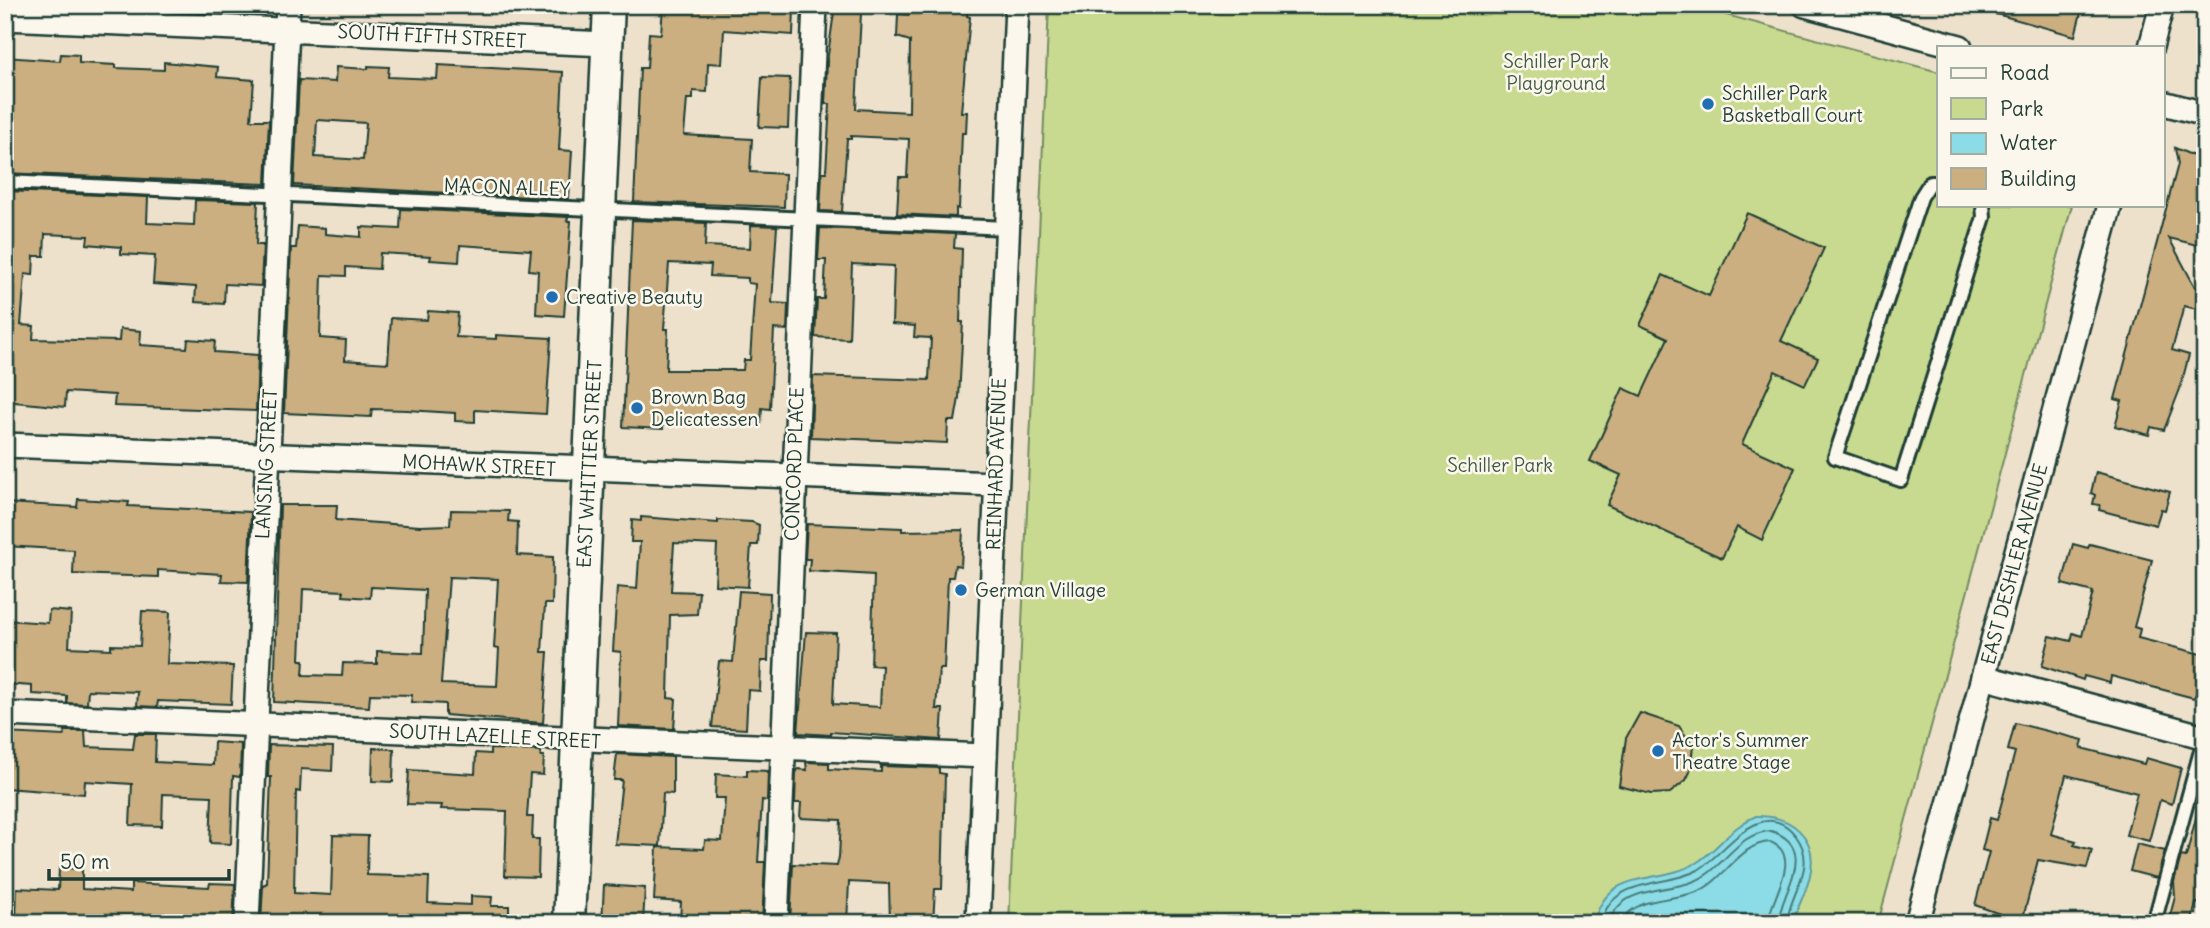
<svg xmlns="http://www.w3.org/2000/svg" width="2210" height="928" viewBox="0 0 2210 928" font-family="Delius,sans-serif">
<rect width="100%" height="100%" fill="#ede1cc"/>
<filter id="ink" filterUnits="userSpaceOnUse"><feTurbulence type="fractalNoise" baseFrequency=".0143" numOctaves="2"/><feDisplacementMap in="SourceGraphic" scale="14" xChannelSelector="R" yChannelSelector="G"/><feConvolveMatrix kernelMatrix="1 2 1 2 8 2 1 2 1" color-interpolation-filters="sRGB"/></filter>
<g filter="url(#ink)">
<path fill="#c8da8f" stroke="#748c62" stroke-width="2" d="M1049 5H1689L1939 72V205H2072L1878 923H1009Z"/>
<path fill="#8bdce6" stroke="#609c9f" stroke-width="2" d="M1756 816C1791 815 1819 837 1810 875 1807 892 1797 906 1793 923H1594C1607 866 1658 886 1696 863 1719 849 1730 827 1756 816Z"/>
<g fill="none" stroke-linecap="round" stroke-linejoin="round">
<g stroke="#4a7d7b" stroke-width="2">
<path d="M1601 923C1612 876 1665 888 1698 870 1724 855 1762 792 1796 836 1819 867 1789 892 1787 923"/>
<path d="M1610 923C1618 887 1665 892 1692 882 1724 871 1735 833 1771 831 1821 847 1780 893 1778 923"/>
<path d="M1621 923C1634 895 1674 902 1699 891 1725 879 1741 843 1770 842 1805 855 1769 900 1768 923"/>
</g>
</g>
<g fill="#cbaf80" stroke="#1f3d34" stroke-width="2" fill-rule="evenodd">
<path d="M663 5 768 13V7L794 9 793 35 724 30 722 64 708 63 707 92 693 91V99H687L684 135 752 139 750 172 785 174 784 207 634 202 640 68H647L649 33 661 34Z"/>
<path d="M913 5H967V16L970 17 961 112H967L966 133H962L959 209 956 208V217L897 214 899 177H907L909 139 851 136V139H847L842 212 820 211 822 172H826L830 104H825L827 62 834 12 861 13 856 109 909 112 910 41 897 37 898 14 909 15Z"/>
<path d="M1990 5H2083L2075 36 1989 12Z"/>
<path d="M61 54 79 55V63L116 65V68L164 70V62L218 67 217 77 254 80 251 120H269L266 184 5 173V57L60 61Z"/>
<path d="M438 65 563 72 559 150 572 151 569 199 294 185 299 80 335 82 336 67 368 69V66L389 67 388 77 437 79ZM317 120 366 123 363 160 315 157Z"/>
<path d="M762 77 790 78 788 128 759 127Z"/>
<path d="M2175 148 2205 161V247L2169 238 2195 287 2205 290V311L2184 306 2172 350 2189 355 2180 389 2164 430 2151 427 2149 435 2115 426 2122 401 2115 399 2178 164Z"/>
<path d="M5 191 148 197 147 223 194 225 195 200 258 202 256 245H263L261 286 225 284 224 304 195 302 196 287 153 284 155 256 121 254V247L87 244 88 236 45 234 44 256H34L33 275 25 274 21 325 34 326 33 339 119 341 120 329 141 331 140 345 187 348 188 339 215 341 214 352 258 355 256 411 114 406 115 395 66 392 65 407 5 401Z"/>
<path d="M401 209 568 217 567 221H571L564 316 536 314 538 271 529 270 531 250 460 245 459 262 430 260 431 256 380 253 379 269 346 267V276L322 275 320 338 346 340 345 360 388 363 391 318 427 320 428 311 458 313 456 337 496 339V335L551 338 546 414 475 410V422L455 421V413L407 410 372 409 371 417 284 413 291 248H296L298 226 325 228V234L361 237V227L400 229Z"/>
<path d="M1747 213 1824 248 1781 341 1818 358 1805 385 1775 371 1742 444 1795 468 1762 540 1737 527 1722 558 1607 505 1621 475 1590 461 1623 388 1641 396 1668 338 1640 325 1663 275 1709 296Z"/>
<path d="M632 220 706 223 705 246 750 248 751 225 777 226 772 303 788 304 787 330 774 329 770 409 762 408 761 424 663 421V429L623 427ZM669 263 711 265 710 276 748 278V283L755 284 750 360H744L743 370H666L668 329H664Z"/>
<path d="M820 228 955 234 954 248 962 249 960 322H963L959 398 955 421H948L947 443 811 437 813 376 929 380 931 338 914 337 915 326 892 324 894 266 852 264 849 339 815 337 817 299H824L826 260H818Z"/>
<path d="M2096 472 2170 492 2165 510 2161 509 2156 525 2099 510 2100 505 2093 504 2095 495 2091 493Z"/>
<path d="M78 499 129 502 128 506 251 512 248 582 221 581 222 574 158 570V577L73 574 74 550 5 546V503L77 507Z"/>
<path d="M280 505H337L336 520 420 526 450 525 451 510 509 511 508 521 518 522 517 555 553 557 552 604H545L542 652H548L543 723 445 715V704L411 702 412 695 370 694 369 707 274 702ZM449 577 498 579 494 648 499 649 497 686 441 684ZM371 587 425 590 423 653 377 651V664L343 663 342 676 303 675 304 660H300L303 589 344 591 343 596 370 598Z"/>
<path d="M641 517 718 523V520L752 522 759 525 758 545H751L748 587 715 585 717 545 674 543 671 591 699 592 697 614 670 615 668 698 676 699 674 729 618 726 621 652 613 651 617 587 637 589 640 542H631L632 520 641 521Z"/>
<path d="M807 524 902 528V531L963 530 961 566 955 565 953 577H948L944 669H939L936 709H943L941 740 831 732V735L798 733 806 632 836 633 833 704 880 707 882 666 871 665 874 575 809 571 810 559H805Z"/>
<path d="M2073 544 2088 548 2090 544 2152 560 2134 627 2140 629 2138 638 2205 655V676L2194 698 2111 676 2110 683 2084 676 2083 680 2042 666 2050 636 2071 641 2073 633 2082 636 2093 592 2062 584Z"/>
<path d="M739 591 770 593 768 661H761L760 691 748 690 746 729 712 727 719 661 733 662Z"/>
<path d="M49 610 71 612 69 647 111 649V645L140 646 142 611 170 612 167 664 233 666 231 704 158 701 157 707 137 706 138 692 88 690 87 704 67 703V696L32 694V686L5 684V620L48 623Z"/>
<path d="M1640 713 1679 726 1693 746 1690 772 1686 780 1670 793 1651 794 1619 786 1626 738Z"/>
<path d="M2015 723 2083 740 2081 748 2144 764 2146 758 2181 768 2172 804 2160 800 2149 841 2126 835 2137 793 2066 775 2051 834 2076 841 2074 845 2092 850 2087 868 2038 860 2022 922 1975 905 1989 852 1982 850 1990 818 1997 820 2015 752 2008 750Z"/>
<path d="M65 731H85L86 747 133 749 135 734H156L155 762 213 765 214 742 241 744 240 777 233 776 231 844 210 843 212 796 163 794 162 826 130 825 132 784 85 781 84 794 5 788V733L64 736Z"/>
<path d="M269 745 333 747 332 771 301 769 300 792 296 791 294 893 331 895 333 835 368 836 367 875 429 877 428 903 471 905V896L492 897 491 906H509V923H261L263 885 267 883 271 777H268Z"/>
<path d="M373 748 394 749 393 782 372 781Z"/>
<path d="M490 749 541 751V756H544L543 775 530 774 527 817H533L532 839H539L538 877 505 876 507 811 441 809 442 805 407 804 409 770 475 774 476 753 490 754Z"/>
<path d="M617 754 673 757V794L663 793 660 846 615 844 622 780H614Z"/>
<path d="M806 762 829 763V769L881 772V766L939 768V773L945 774 942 889H935L933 923H890L889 884 849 882 847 923H790L793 864 837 866 839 857 841 820 800 818 801 803H795L796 773 798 769 807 770Z"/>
<path d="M747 770 768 771 767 801 762 800 758 862H765L762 923H680L681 902 654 900 657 847 704 849 705 840 722 841 725 798H715L716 774 747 776Z"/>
<path d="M2198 810 2205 811V905L2196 903 2191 923H2168L2175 897 2174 882 2181 856 2186 857Z"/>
<path d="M2137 844 2165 851 2157 878 2130 871Z"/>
<path d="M59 868 82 869V889L131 892V883L209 887 210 883 235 884 233 923H16L17 888 58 890Z"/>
<path d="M604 885 645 888 643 923H602Z"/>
</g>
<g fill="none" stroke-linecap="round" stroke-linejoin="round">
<g stroke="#1f3d34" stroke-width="18">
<g id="service">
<path d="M5 182 1007 228"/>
<path d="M1939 183H1930L1921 197 1835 457 1901 480 1984 217 1983 205"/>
<path d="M2154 923 2205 736"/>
</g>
</g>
<g stroke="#1f3d34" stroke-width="28">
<g id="minor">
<path d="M1805 5 1960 47"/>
<path d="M5 18 607 44"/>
<path d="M2151 47 2162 5"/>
<path d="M2163 103 2205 114"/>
<path d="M5 445 995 484"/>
<path d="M1983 677 2205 737"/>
<path d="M5 714 985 756"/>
<path d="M247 923 288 5"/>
<path d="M776 923 815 5"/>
<path d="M978 923 1017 5"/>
<path d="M1917 923 2110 205"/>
</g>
</g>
<g stroke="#1f3d34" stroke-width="35">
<path id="tertiary" d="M569 923 609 5"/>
</g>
<use href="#service" stroke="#fbf7ec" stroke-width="12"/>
<use href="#minor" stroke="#fbf7ec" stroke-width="23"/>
<use href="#tertiary" stroke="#fbf7ec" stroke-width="30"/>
</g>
</g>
<g fill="#1f6fb2" stroke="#fbf7ec" stroke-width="2.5">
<circle cx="1708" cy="104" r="7"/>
<circle cx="552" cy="297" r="7"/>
<circle cx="637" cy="408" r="7"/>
<circle cx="961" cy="590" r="7"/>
<circle cx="1658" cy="751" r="7"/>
</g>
<g text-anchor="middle" stroke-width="5" stroke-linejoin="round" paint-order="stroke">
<g font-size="19" fill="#1f3d34" stroke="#fbf7ec">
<text transform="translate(432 36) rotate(3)" y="7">SOUTH FIFTH STREET</text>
<text transform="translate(507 187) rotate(2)" y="7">MACON ALLEY</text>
<text transform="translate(266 464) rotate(-87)" y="7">LANSING STREET</text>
<text transform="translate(589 464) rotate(-87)" y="7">EAST WHITTIER STREET</text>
<text transform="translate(794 464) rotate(-88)" y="7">CONCORD PLACE</text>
<text transform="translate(996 464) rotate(-88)" y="7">REINHARD AVENUE</text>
<text transform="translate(479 465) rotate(3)" y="7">MOHAWK STREET</text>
<text transform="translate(2014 564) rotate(-75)" y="7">EAST DESHLER AVENUE</text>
<text transform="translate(495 736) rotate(3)" y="7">SOUTH LAZELLE STREET</text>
</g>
<g font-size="19" fill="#415c46" stroke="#fbf7ec">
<text x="1556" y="68">Schiller Park<tspan x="1556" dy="22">Playground</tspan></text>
<text x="1500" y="472">Schiller Park</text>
</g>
<g font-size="19" fill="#1f3d34" stroke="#fbf7ec" text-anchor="start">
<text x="1722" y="100">Schiller Park<tspan x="1722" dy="22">Basketball Court</tspan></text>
<text x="566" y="304">Creative Beauty</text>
<text x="651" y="404">Brown Bag<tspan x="651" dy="22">Delicatessen</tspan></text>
<text x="975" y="597">German Village</text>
<text x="1672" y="747">Actor's Summer<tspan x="1672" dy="22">Theatre Stage</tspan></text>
</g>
</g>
<rect width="2210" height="928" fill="none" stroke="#fbf7ec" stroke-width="28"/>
<rect x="14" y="14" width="2182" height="900" fill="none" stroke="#1f3d34" stroke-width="2.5" filter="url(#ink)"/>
<rect x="1937" y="46" width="228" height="161" fill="#fbf7ec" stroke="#a3ada2" stroke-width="2"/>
<rect x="1951" y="68" width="35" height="10" fill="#fbf7ec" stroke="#a3ada2" stroke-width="2"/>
<text x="2000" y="80" font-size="21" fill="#1f3d34">Road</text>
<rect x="1951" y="98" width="35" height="21" fill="#c8da8f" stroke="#a3ada2" stroke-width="2"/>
<text x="2000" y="116" font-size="21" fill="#1f3d34">Park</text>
<rect x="1951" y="133" width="35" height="21" fill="#8bdce6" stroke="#a3ada2" stroke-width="2"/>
<text x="2000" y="150" font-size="21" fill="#1f3d34">Water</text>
<rect x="1951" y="168" width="35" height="21" fill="#cbaf80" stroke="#a3ada2" stroke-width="2"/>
<text x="2000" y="186" font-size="21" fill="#1f3d34">Building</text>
<path d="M49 869v10h180v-10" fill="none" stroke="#1f3d34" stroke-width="3.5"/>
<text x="60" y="869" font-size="21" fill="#1f3d34" stroke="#fbf7ec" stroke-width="5" paint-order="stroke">50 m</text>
</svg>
